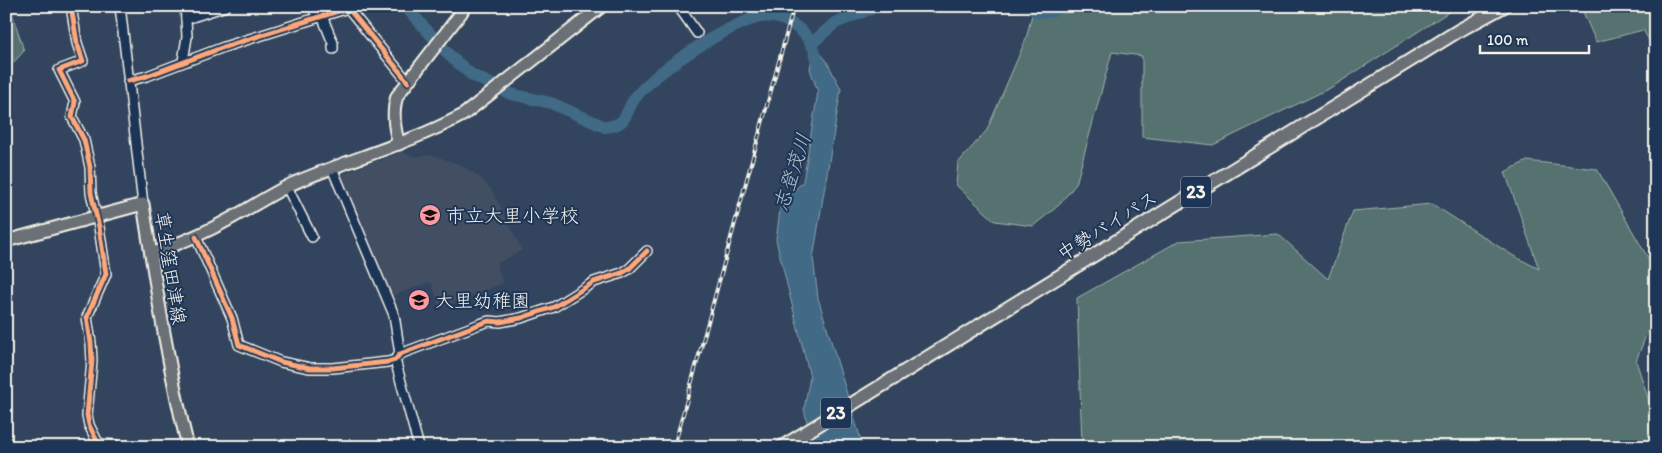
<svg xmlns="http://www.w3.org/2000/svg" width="1662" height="453" viewBox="0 0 1662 453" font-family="Itim,'Klee One',sans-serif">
<rect width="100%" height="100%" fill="#33455e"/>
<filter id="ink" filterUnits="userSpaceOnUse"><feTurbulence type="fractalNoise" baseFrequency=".02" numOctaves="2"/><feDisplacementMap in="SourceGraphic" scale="10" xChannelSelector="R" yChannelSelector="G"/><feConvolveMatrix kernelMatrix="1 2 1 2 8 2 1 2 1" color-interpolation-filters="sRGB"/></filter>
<g filter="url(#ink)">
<path fill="#425063" d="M401 152 415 157 432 155 461 165 479 177 491 189 522 250 496 264 503 283 440 308 431 281 392 296 390 291H386L338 176Z"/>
<g fill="#55726f" stroke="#a4b2ac">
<path d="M6 6H10L24 51 13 63 6 64Z"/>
<path d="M1034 6H1458L1332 87 1213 145 1142 137V56L1112 52 1076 184 1058 206 1033 226 995 221 956 185 958 163 987 130 1026 39Z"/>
<path d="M1579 6H1656V52L1643 30 1596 42 1583 12Z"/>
<path d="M1527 161 1597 169 1656 272V310L1636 361 1656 422V447H1082L1077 298 1179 241 1278 234 1328 279 1353 211 1432 204 1512 255 1539 269 1505 172Z"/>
</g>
<path fill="#406b86" stroke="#88a1ad" d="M814 46 826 60 841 89 813 258 818 298 863 447H813L804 409 810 377 776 240 781 203 803 182 818 92 810 69Z"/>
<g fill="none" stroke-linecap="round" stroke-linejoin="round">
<g stroke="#406b86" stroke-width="12">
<path d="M405 6 451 57 472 75 511 94 551 103 605 127C629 125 624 113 635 98 641 90 650 82 657 76 675 61 694 49 714 37 728 30 744 20 760 17 780 14 801 26 811 43 815 49 816 58 818 65"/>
<path d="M1033 6 1035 11C1044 14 1054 12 1063 6"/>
<path d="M811 44 835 23 878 6"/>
</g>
<g stroke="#f4f1e8" stroke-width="12">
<g id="minor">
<path d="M71 6 77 43 83 61 59 70 75 102 72 117 84 140 90 167 91 193 99 227 106 274 87 317 91 343 92 361 87 415 89 425 97 441 101 444 115 445 116 447"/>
<path d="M120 6 143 204"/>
<path d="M185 6 186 19"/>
<path d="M312 6 318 17"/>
<path d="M678 6 697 33"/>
<path d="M322 16 333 43V49"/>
<path d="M183 61 187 37 186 19 226 6"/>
<path d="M128 81 147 76 224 47 348 8 408 82"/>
<path d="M332 168 394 315 400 354"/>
<path d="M287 187 312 237"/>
<path d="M196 237 232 318 239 345 281 362 310 368H333L388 362 395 360 400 354 480 324 489 321 500 322 521 318 554 307 594 282 622 273 629 269 647 251"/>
<path d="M395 360 419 447"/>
</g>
</g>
<g stroke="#f4f1e8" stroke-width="15">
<g id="major">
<path d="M399 144C394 128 392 112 397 96L461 13 465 6"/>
<path d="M6 241 143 204C156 286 168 367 188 447"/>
<path d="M151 254C178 244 203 234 228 220 250 208 271 194 294 183 350 159 409 144 463 115L602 6"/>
</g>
</g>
<g stroke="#f4f1e8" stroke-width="16">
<path id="highway" d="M782 447 1458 31 1504 6"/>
</g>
<use href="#minor" stroke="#1d3557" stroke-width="9"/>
<use href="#major" stroke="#6a7074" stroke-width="11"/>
<use href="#highway" stroke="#6a7074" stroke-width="12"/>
<g stroke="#f4f1e8" stroke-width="4">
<path id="rail" d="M674 447 794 6"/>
</g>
<use href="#rail" stroke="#1d3557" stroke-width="2" stroke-dasharray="5.5" stroke-linecap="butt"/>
<g stroke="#1d3557" stroke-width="8">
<g id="cycleway">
<path d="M71 6 77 43 83 61 59 70 75 102 72 117 84 140 90 167 91 193 99 227 106 274 87 317 91 343 92 361 87 415 89 425 97 441 101 444 115 445 116 447"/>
<path d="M128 81 147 76 224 47 348 8 408 82"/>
<path d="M196 237 232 318 239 345 281 362 310 368H333L388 362 395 360 400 354 480 324 489 321 500 322 521 318 554 307 594 282 622 273 629 269 647 251"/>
</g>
</g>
<use href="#cycleway" stroke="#fea87a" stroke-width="5"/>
</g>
</g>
<defs>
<g id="school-disc" transform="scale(1.125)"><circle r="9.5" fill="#ff9aa2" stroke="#1d3557"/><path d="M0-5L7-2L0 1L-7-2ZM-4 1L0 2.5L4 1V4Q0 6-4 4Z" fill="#111"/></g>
</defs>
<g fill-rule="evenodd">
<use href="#school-disc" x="430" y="215"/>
<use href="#school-disc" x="419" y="300"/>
</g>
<g text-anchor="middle" stroke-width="4" stroke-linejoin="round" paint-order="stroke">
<g fill="#1d3557" stroke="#b4b9bc" stroke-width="1">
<rect x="1181" y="176.5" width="30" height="31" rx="4"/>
<rect x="821" y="397.5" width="30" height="31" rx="4"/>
</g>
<g font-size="18" font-weight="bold" fill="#f4f1e8">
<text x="1196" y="198">23</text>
<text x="836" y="419">23</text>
</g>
<g font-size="19" fill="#f4f1e8" stroke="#1d3557" text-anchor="start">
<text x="446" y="222">市立大里小学校</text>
<text x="435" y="307">大里幼稚園</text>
</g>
<g font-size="19" fill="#f4f1e8" stroke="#1d3557">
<text transform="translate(1107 225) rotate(-32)" y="7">中勢バイパス</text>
<text transform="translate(171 268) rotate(81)" y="7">草生窪田津線</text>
</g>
<g font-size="20" font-style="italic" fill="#b5c2c6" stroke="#1d3557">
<text transform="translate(792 172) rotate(-72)" y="7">志登茂川</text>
</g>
</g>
<rect width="1662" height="453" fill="none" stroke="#1d3557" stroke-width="25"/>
<rect x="12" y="12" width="1637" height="428" fill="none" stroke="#f4f1e8" stroke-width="2" filter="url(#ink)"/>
<path d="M1480 45v8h109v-8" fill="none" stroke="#f4f1e8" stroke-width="2.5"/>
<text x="1487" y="45" font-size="15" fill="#f4f1e8" stroke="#1d3557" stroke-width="4" paint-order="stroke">100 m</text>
</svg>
